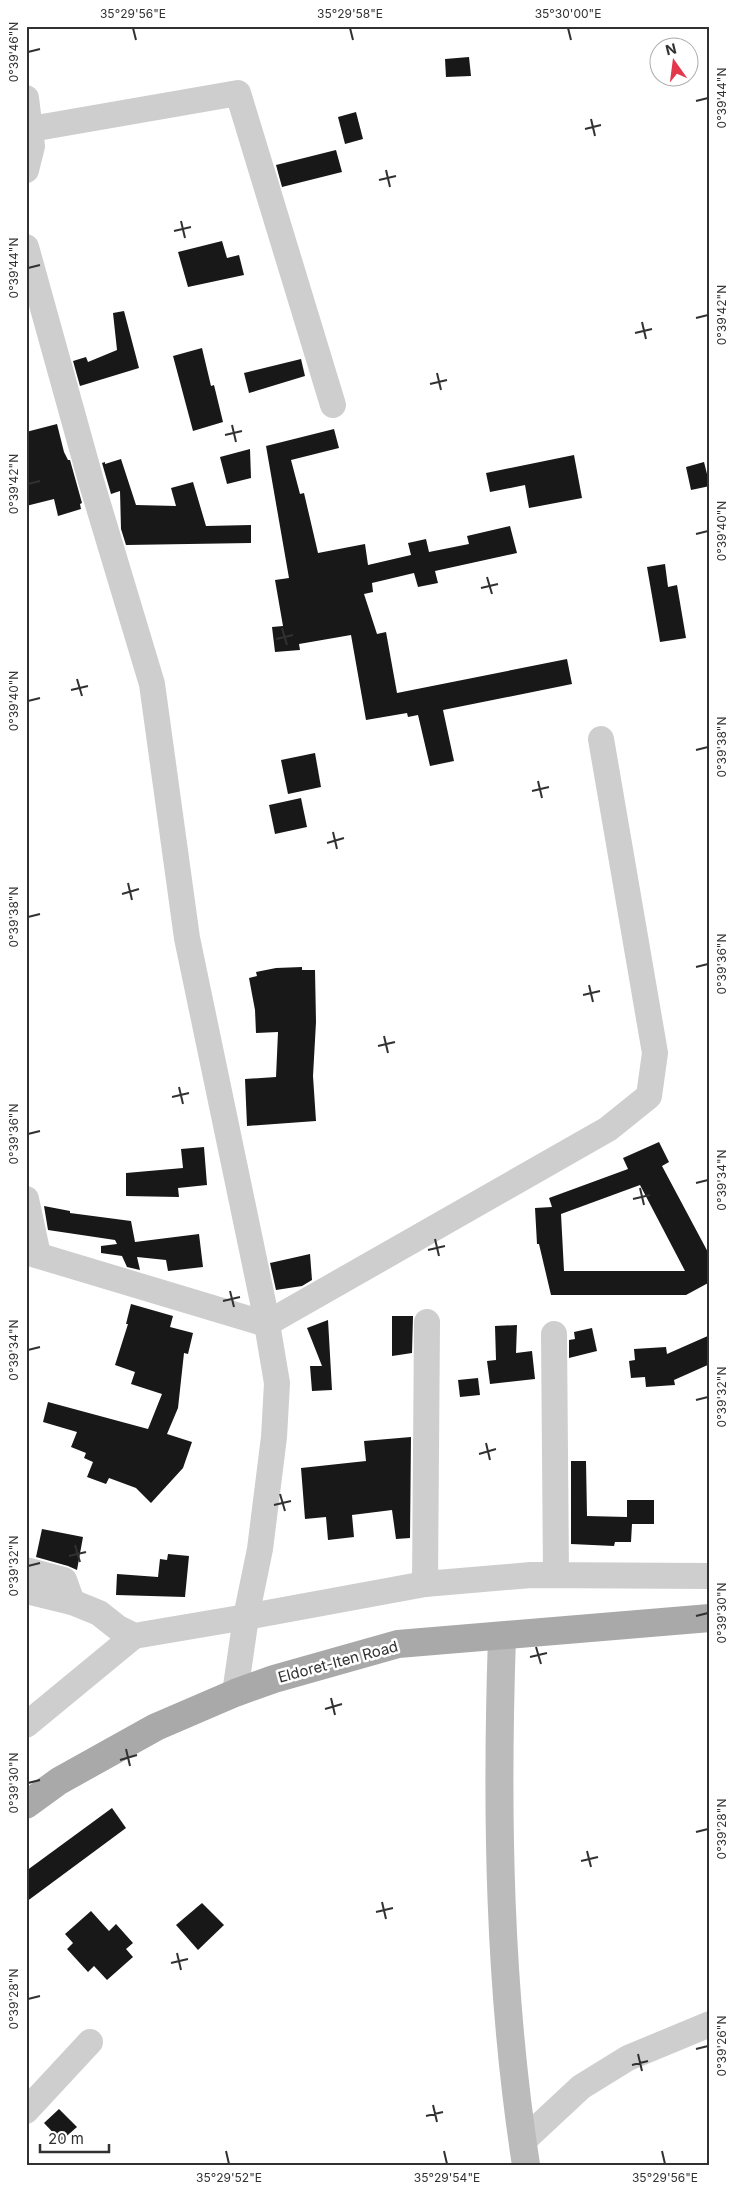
<svg xmlns="http://www.w3.org/2000/svg" width="736" height="2191" viewBox="0 0 736 2191" font-family="Inter,sans-serif">
<rect width="100%" height="100%" fill="#fff"/>
<g fill="#181818" fill-rule="evenodd">
<path d="M469 57 471 76 446 77 445 59Z"/>
<path d="M356 112 363 139 345 144 338 117Z"/>
<path d="M336 150 342 172 282 187 276 165Z"/>
<path d="M222 241 227 258 239 255 244 275 188 287 178 252Z"/>
<path d="M124 311 139 368 80 386 73 361 86 357 88 362 117 350 113 313Z"/>
<path d="M202 348 211 386 214 385 223 422 193 431 173 356Z"/>
<path d="M301 359 305 376 249 393 244 373Z"/>
<path d="M57 424 64 452 68 460H70L82 503 80 504 81 509 58 516 54 499 26 506V432Z"/>
<path d="M334 429 339 448 291 460 300 494 304 493 318 553 365 544 368 565 411 555 408 543 426 539 429 552 469 544 467 536 510 526 517 553 435 571 438 583 418 587 414 573 372 583 373 592 364 594 377 634 386 632 397 693 567 659 572 684 443 710 454 761 430 766 418 715 408 717 407 713 366 720 351 635 299 644 300 650 275 652 272 627 283 626 275 580 289 578 266 446Z"/>
<path d="M250 449 251 478 227 484 220 457Z"/>
<path d="M574 455 582 498 529 508 525 485 490 492 486 473Z"/>
<path d="M121 459 136 505 176 506 171 488 193 482 206 526 251 525V543L126 545 121 529 120 491 111 494 102 463 105 462V464Z"/>
<path d="M704 462 710 486 691 490 686 467Z"/>
<path d="M665 564 668 587 677 585 686 638 660 642 647 567Z"/>
<path d="M315 753 321 787 288 794 281 760Z"/>
<path d="M301 798 307 827 275 834 269 805Z"/>
<path d="M302 967V970H315L316 1022 313 1076 316 1121 247 1126 245 1079 276 1077 278 1032 256 1033 255 1010 249 978 257 976 256 972 276 968Z"/>
<path d="M659 1142 669 1162 662 1166 710 1256V1282L686 1295H551L539 1244H537L535 1208 552 1207 549 1198 628 1169 623 1158ZM640 1185 685 1271H564L561 1214Z"/>
<path d="M204 1147 207 1185 178 1188 179 1197 126 1196V1173L183 1168 181 1149Z"/>
<path d="M44 1206 70 1211V1213L131 1221 135 1242 199 1234 203 1267 168 1271 166 1260 137 1257 140 1270 127 1267 122 1256 101 1253V1246L117 1244 115 1240 48 1230Z"/>
<path d="M310 1254 312 1280 302 1286 276 1290 270 1263Z"/>
<path d="M131 1304 173 1316 170 1327 193 1333 188 1354 184 1353 178 1408 167 1434 192 1442 183 1468 151 1503 136 1488 109 1478 106 1484 87 1477 93 1462 84 1458 86 1453 71 1447 77 1432 43 1422 48 1402 148 1429 162 1394 131 1384 135 1372 115 1365 128 1324H126Z"/>
<path d="M392 1316H413L412 1353 392 1356Z"/>
<path d="M328 1320 332 1390 312 1391 310 1366H322L307 1328Z"/>
<path d="M517 1325 516 1353 532 1351 535 1379 490 1384 487 1361 496 1360 495 1326Z"/>
<path d="M592 1328 597 1351 569 1358V1340L575 1339 574 1332Z"/>
<path d="M710 1335V1364L674 1380 675 1385 646 1387 645 1377 631 1378 629 1361 635 1360 634 1349 666 1347 667 1354Z"/>
<path d="M478 1378 480 1395 460 1397 458 1380Z"/>
<path d="M411 1437 410 1538 396 1539 392 1510 352 1515 354 1537 328 1540 326 1517 305 1519 301 1468 366 1461 364 1441Z"/>
<path d="M571 1461H586L587 1516 627 1517V1500H654V1524H632L631 1542H615L614 1546 571 1544Z"/>
<path d="M42 1529 83 1537 77 1570 68 1566 36 1557Z"/>
<path d="M168 1554 189 1556 185 1597 116 1595 117 1574 158 1577 160 1559 167 1560Z"/>
<path d="M112 1808 126 1828 26 1902V1871Z"/>
<path d="M202 1903 224 1925 198 1950 176 1925Z"/>
<path d="M91 1911 109 1931 116 1924 133 1943 126 1949 133 1957 107 1980 94 1966 88 1972 67 1949 73 1943 65 1934Z"/>
<path d="M59 2109 77 2127 61 2141 44 2123Z"/>
</g>
<g fill="none" stroke-linecap="round" stroke-linejoin="round">
<g stroke="#cecece" stroke-width="26">
<path d="M26 98 32 146 26 170"/>
<path d="M26 127 31 129 238 93 333 405"/>
<path d="M26 247 91 481 152 684 187 938 265 1312 277 1383 274 1437 260 1549 246 1617 235 1693"/>
<path d="M26 1199 38 1255"/>
<path d="M26 1252 266 1324 608 1129 649 1096 655 1053 601 739"/>
<path d="M554 1334 556 1575"/>
<path d="M26 1570 64 1580 72 1602"/>
<path d="M425 1584 427 1322"/>
<path d="M26 1592H31L72 1602 99 1613 118 1628 134 1636 246 1617 425 1584 531 1575 710 1576"/>
<path d="M26 1725 134 1636"/>
<path d="M26 2111 90 2042"/>
<path d="M522 2142 581 2087 628 2058 710 2024"/>
</g>
<path stroke="#bbb" stroke-width="28" d="M502 1637C496 1813 499 1991 526 2165"/>
<path stroke="#a9a9a9" stroke-width="28" d="M26 1805 59 1781 156 1727 235 1693 274 1679 398 1644 710 1618"/>
</g>
<path fill="none" stroke="#313131" stroke-width="2" d="M133 28 136 40M350 28 353 40M568 28 571 40M28 52 40 49M696 101 708 98M591 119 595 136M585 129 601 125M386 170 390 187M379 180 396 176M181 221 185 238M174 231 191 227M28 268 40 265M696 318 708 315M642 322 646 339M635 333 652 329M437 373 441 390M430 384 447 380M232 425 236 442M225 435 242 431M28 484 40 481M696 534 708 531M487 577 492 594M481 588 498 584M282 628 287 645M276 639 293 635M77 679 82 696M71 690 88 686M28 701 40 698M696 750 708 747M538 781 542 798M532 791 549 787M333 832 337 849M327 843 344 838M128 883 132 900M122 894 139 889M28 917 40 914M696 967 708 964M589 985 593 1002M583 995 600 991M384 1036 388 1053M378 1046 395 1042M179 1087 183 1104M172 1097 189 1093M28 1134 40 1131M696 1183 708 1180M640 1188 644 1205M633 1199 650 1195M435 1239 439 1256M428 1250 445 1246M230 1291 234 1307M223 1301 240 1297M28 1350 40 1347M696 1400 708 1397M486 1443 490 1460M479 1454 496 1449M280 1494 285 1511M274 1505 291 1501M75 1545 80 1562M69 1556 86 1552M28 1566 40 1563M696 1616 708 1613M536 1647 541 1664M530 1657 547 1653M331 1698 335 1715M325 1709 342 1704M126 1749 130 1766M120 1760 137 1755M28 1783 40 1780M696 1832 708 1829M587 1851 591 1867M581 1861 598 1857M382 1902 386 1919M376 1912 393 1908M177 1953 181 1970M171 1963 188 1959M28 1999 40 1996M696 2049 708 2046M638 2054 642 2071M632 2065 648 2061M433 2105 437 2122M426 2116 443 2112M226 2151 229 2164M444 2151 447 2164M662 2151 665 2164"/>
<g text-anchor="middle" stroke-width="5" stroke-linejoin="round" paint-order="stroke">
<g font-size="15" fill="#313131" stroke="#fff">
<text transform="translate(338 1662) rotate(-15)" y="5">Eldoret-Iten Road</text>
</g>
</g>
<rect width="736" height="2191" fill="none" stroke="#ffffff" stroke-width="55"/>
<g transform="translate(674 62) rotate(346)"><circle r="24" fill="#ffffff" stroke="#adadad"/>
<path d="M0-4L9 19L0 12L-9 19Z" fill="#e3374b"/>
<text y="-8" font-size="14" font-weight="bold" text-anchor="middle" fill="#313131">N</text>
</g>
<path d="M40 2144v8h69v-8" fill="none" stroke="#313131" stroke-width="2.5"/>
<text x="48" y="2144" font-size="15" fill="#313131" stroke="#ffffff" stroke-width="4" paint-order="stroke">20 m</text>
<rect x="28" y="28" width="680" height="2136" fill="none" stroke="#313131" stroke-width="2"/>
<g font-size="12" text-anchor="middle" fill="#313131">
<text x="133" y="18">35°29'56"E</text>
<text x="350" y="18">35°29'58"E</text>
<text x="568" y="18">35°30'00"E</text>
<text transform="translate(14 52) rotate(-90)" y="4">0°39'46"N</text>
<text transform="translate(722 98) rotate(-90)" y="4">0°39'44"N</text>
<text transform="translate(14 268) rotate(-90)" y="4">0°39'44"N</text>
<text transform="translate(722 315) rotate(-90)" y="4">0°39'42"N</text>
<text transform="translate(14 484) rotate(-90)" y="4">0°39'42"N</text>
<text transform="translate(722 531) rotate(-90)" y="4">0°39'40"N</text>
<text transform="translate(14 701) rotate(-90)" y="4">0°39'40"N</text>
<text transform="translate(722 747) rotate(-90)" y="4">0°39'38"N</text>
<text transform="translate(14 917) rotate(-90)" y="4">0°39'38"N</text>
<text transform="translate(722 964) rotate(-90)" y="4">0°39'36"N</text>
<text transform="translate(14 1134) rotate(-90)" y="4">0°39'36"N</text>
<text transform="translate(722 1180) rotate(-90)" y="4">0°39'34"N</text>
<text transform="translate(14 1350) rotate(-90)" y="4">0°39'34"N</text>
<text transform="translate(722 1397) rotate(-90)" y="4">0°39'32"N</text>
<text transform="translate(14 1566) rotate(-90)" y="4">0°39'32"N</text>
<text transform="translate(722 1613) rotate(-90)" y="4">0°39'30"N</text>
<text transform="translate(14 1783) rotate(-90)" y="4">0°39'30"N</text>
<text transform="translate(722 1829) rotate(-90)" y="4">0°39'28"N</text>
<text transform="translate(14 1999) rotate(-90)" y="4">0°39'28"N</text>
<text transform="translate(722 2046) rotate(-90)" y="4">0°39'26"N</text>
<text x="229" y="2182">35°29'52"E</text>
<text x="447" y="2182">35°29'54"E</text>
<text x="665" y="2182">35°29'56"E</text>
</g>
</svg>
